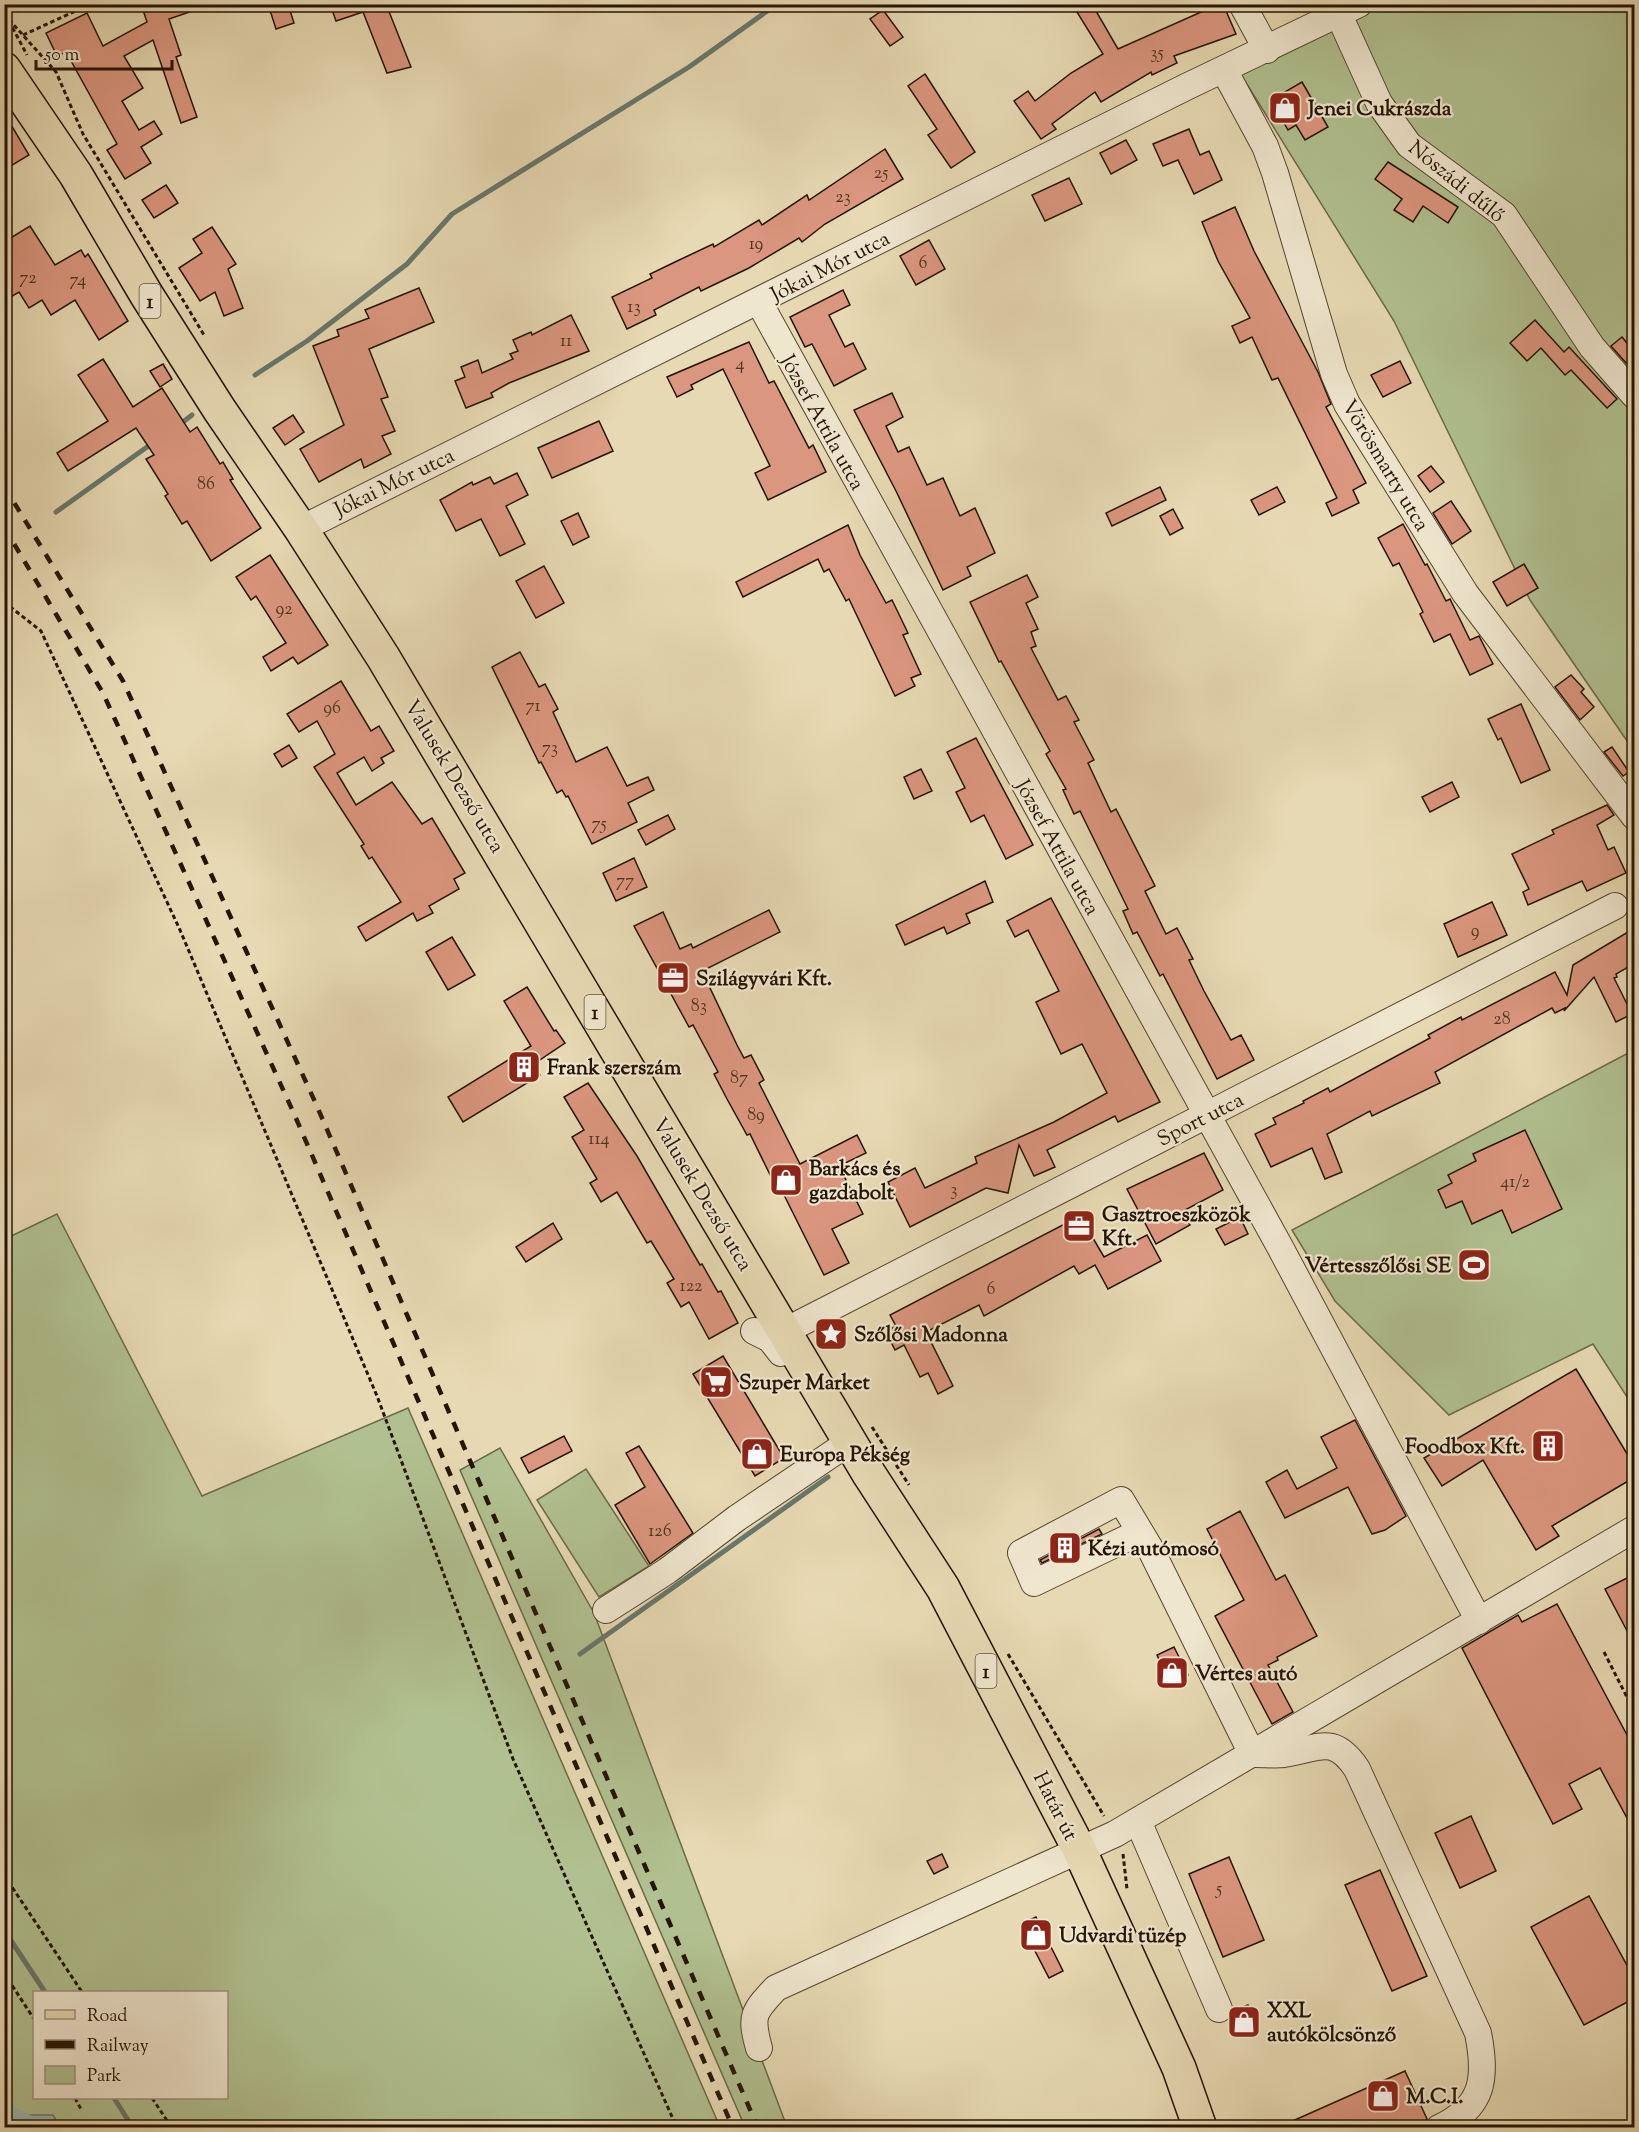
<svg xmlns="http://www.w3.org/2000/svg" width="1639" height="2132" viewBox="0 0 1639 2132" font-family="'Sorts Mill Goudy',serif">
<rect width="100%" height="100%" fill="#e7d9b3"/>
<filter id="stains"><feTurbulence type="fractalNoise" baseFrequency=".00333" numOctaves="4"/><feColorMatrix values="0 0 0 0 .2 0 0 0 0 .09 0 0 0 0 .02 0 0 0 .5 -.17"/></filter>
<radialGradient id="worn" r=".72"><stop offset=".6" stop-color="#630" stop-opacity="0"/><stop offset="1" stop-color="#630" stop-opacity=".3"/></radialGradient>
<g fill="#b1c090" stroke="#6a6a49" stroke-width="1.5" fill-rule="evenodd">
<path d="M1381 5H1634V751L1530 600 1394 321 1240 73Z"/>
<path d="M1634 1050V1392L1627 1397 1593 1344 1449 1415 1335 1301 1292 1230Z"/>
<path d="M57 1214 202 1496 408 1408 720 2127 5 2128V1239ZM34 1992H226V2098H34Z"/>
<path d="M500 1448 594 1613 787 2127H745L460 1470Z"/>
<path d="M586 1469 649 1566 599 1597 537 1500Z"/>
</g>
<path fill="#97b9b1" stroke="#69776b" stroke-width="1.5" d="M11 2115H53L60 2127H20L9 2122Z"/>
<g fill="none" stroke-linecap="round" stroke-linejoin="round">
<g stroke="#69776b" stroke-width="5">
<path d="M255 375 307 341 407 264 452 214 689 67 777 4"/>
<path d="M179 425 192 415"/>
<path d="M56 512 154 442"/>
<path d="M4 548 8 546"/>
<path d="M580 1654 828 1477"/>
<path d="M4 1930 45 1992"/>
<path d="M114 2098 133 2128"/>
</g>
<path stroke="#97b9b1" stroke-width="20" d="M4 2113 33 2128"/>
</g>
<g fill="#db967f" stroke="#241402" stroke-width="1.5">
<path d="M141 4H203L204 7 169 19 181 55 176 57 197 117 181 123 153 40 124 56 143 88 122 101 139 130 154 121 162 134 141 147 151 163 125 179 107 150 117 144 66 52 57 56 46 33 87 13 103 46 147 22Z"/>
<path d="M268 4H288L294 23 276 29Z"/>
<path d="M330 4H386L411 67 387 73 363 12 336 21Z"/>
<path d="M1072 4H1092L1118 49 1219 4H1223L1236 34 1174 56 1177 63 1152 75 1151 72 1101 102 1095 92 1052 124 1056 129 1041 139 1014 101 1028 91 1035 101 1071 73 1103 54Z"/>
<path d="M883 10 903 37 890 46 870 19Z"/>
<path d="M925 74 975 152 951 168 928 135 937 129 908 86Z"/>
<path d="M1302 82 1328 127 1305 140 1296 125 1288 130 1271 100Z"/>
<path d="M4 113 29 155 4 170Z"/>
<path d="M1189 129 1200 155 1209 151 1222 180 1194 194 1178 160 1163 166 1153 144Z"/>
<path d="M1126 140 1137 160 1111 174 1100 153Z"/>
<path d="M885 149 903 179 825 224 802 242 799 238 749 268 701 291 699 287 654 310 656 315 627 329 612 297 652 278 650 274 675 262 713 244 714 247 759 220 762 225 807 195 809 200Z"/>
<path d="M1388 162 1458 207 1448 223 1423 206 1413 222 1394 210 1402 199 1375 179Z"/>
<path d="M1069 178 1082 204 1045 221 1032 195Z"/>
<path d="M166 185 178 203 154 218 142 200Z"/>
<path d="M1235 207 1254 251 1318 372 1331 404 1326 407 1366 483 1353 490 1359 503 1332 516 1326 503 1337 498 1278 378 1272 380 1252 337 1240 343 1232 326 1250 318 1218 261 1202 222Z"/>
<path d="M30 226 55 265 81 250 85 257 88 254 128 321 99 340 75 300 51 315 42 300 29 308 19 292 4 301V242Z"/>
<path d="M212 227 236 264 228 269 243 308 224 316 215 292 200 301 179 268 202 253 193 239Z"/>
<path d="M929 240 945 269 916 285 900 256Z"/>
<path d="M419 288 434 322 369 349 388 397 381 399 395 431 382 436 391 454 364 468 361 459 319 482 300 449 344 425 313 346 339 336 337 330 369 318 365 310Z"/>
<path d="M843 290 850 305 829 315 845 347 853 343 866 369 834 386 812 344 805 347 790 317Z"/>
<path d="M571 315 589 351 509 383 491 393 493 397 466 408 455 381 465 377 461 367 478 360 482 373 513 359 510 354 518 351 513 340 531 332 532 335Z"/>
<path d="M1535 320 1564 352 1569 347 1617 399 1607 408 1571 370 1565 375 1541 348 1527 361 1510 343Z"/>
<path d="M1622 337 1635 353V373L1611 346Z"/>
<path d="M749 342 769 383 774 381 809 448 813 445 826 472 768 500 755 473 770 466 723 369 691 385 693 389 677 397 667 377Z"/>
<path d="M103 359 133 407 162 388 190 432 197 427 220 464 223 462 233 479 230 480 261 528 211 561 187 521 182 524 165 496 168 494 146 459 154 455 136 428 68 471 57 453 108 421 78 375Z"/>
<path d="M1400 361 1411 383 1383 397 1371 375Z"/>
<path d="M163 364 172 379 160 387 150 371Z"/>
<path d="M892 393 903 417 886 426 898 452 909 447 927 485 943 478 960 516 975 508 995 553 967 567 971 576 943 590 896 491 854 410Z"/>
<path d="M293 415 304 432 285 445 273 428Z"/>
<path d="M599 421 613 451 552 478 538 448Z"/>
<path d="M1431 466 1444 482 1430 492 1418 476Z"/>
<path d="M517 473 528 495 506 506 525 544 500 556 481 519 456 531 440 500 472 482 473 485 490 477 494 484Z"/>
<path d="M1160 487 1166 500 1112 526 1106 513Z"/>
<path d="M1277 487 1285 502 1259 515 1251 500Z"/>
<path d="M1451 501 1471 531 1452 544 1433 513Z"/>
<path d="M1173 509 1183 528 1170 535 1160 516Z"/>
<path d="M578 513 589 537 573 545 561 521Z"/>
<path d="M1403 524 1425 565 1427 564 1446 601 1450 599 1470 640 1479 636 1493 664 1470 675 1450 634 1434 642 1420 614 1423 612 1399 563 1393 566 1378 538Z"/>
<path d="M848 525 860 555 886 603 892 600 908 633 903 635 921 674 911 678 915 686 895 696 849 599 846 601 829 569 824 572 818 559 743 597 736 582Z"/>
<path d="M270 555 328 645 298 664 293 657 271 671 263 657 286 643 256 596 251 600 236 577Z"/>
<path d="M1524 564 1538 588 1507 606 1493 582Z"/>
<path d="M544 566 564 603 536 618 516 581Z"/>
<path d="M1027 575 1038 597 1026 603 1038 629 1031 632 1036 646 1031 648 1058 700 1066 696 1079 720 1074 722 1094 760 1088 763 1111 812 1116 809 1155 886 1145 891 1166 934 1177 928 1193 959 1189 960 1204 991 1231 1040 1241 1035 1254 1060 1217 1079 1163 974 1160 976 1137 932 1133 934 1123 911 1128 909 1080 811 1074 814 1063 790 1066 789 1046 754 1050 751 1001 661 999 662 970 602Z"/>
<path d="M520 652 539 687 545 684 558 709 553 712 576 762 607 747 627 786 648 777 654 790 628 803 637 822 592 844 568 796 566 797 562 790 557 793 541 762 539 763 492 667Z"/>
<path d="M1571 675 1584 689 1581 692 1594 707 1580 720 1555 687Z"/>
<path d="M341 681 371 731 379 726 394 751 381 758 384 763 372 771 364 757 337 773 356 805 392 782 422 824 432 818 465 873 454 879 459 889 429 906 433 913 417 921 413 913 366 941 358 927 401 902 372 857 369 859 361 846 364 844 314 767 335 754 317 721 299 732 287 714Z"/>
<path d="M1521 704 1550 770 1521 783 1501 738 1498 740 1488 719Z"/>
<path d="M976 738 1033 845 1006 859 984 815 971 822 956 792 965 788 947 752Z"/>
<path d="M289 745 297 758 282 767 274 754Z"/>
<path d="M1612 747 1629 772 1623 776 1604 752Z"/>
<path d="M921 769 932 791 914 799 904 777Z"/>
<path d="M1452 782 1459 797 1430 812 1422 797Z"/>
<path d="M1607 805 1614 815 1597 825 1608 850 1614 847 1626 873 1587 891 1582 881 1528 905 1523 892 1529 889 1512 854 1554 834 1552 830Z"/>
<path d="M668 815 675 829 646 845 638 830Z"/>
<path d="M634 858 647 887 616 901 603 873Z"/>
<path d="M985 881 993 902 966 914 970 923 947 934 944 927 905 945 896 925Z"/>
<path d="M1051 898 1160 1102 1118 1122 1115 1116 1047 1150 1055 1167 1034 1176 1019 1145 1008 1193 986 1188 910 1227 888 1182 915 1168 925 1188 977 1163 975 1157 1054 1122 1107 1093 1082 1044 1061 1054 1036 1002 1059 991 1028 930 1015 937 1007 921Z"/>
<path d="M1492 902 1507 935 1458 957 1444 924Z"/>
<path d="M769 910 780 932 702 971 737 1045 744 1058 751 1055 764 1080 759 1083 800 1164 857 1135 866 1153 839 1166 863 1214 832 1229 849 1263 824 1275 783 1193 780 1195 750 1134 747 1135 727 1099 714 1074 718 1072 693 1025 689 1027 634 926 663 912 680 949 691 944 693 948Z"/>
<path d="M1635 931V963L1616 974 1617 977 1614 978 1632 1014 1616 1022 1594 977 1564 1011 1565 1008 1555 1013 1552 1008 1435 1072 1440 1083 1372 1116 1370 1111 1327 1134 1342 1172 1325 1179 1312 1148 1271 1167 1255 1134 1276 1124 1273 1118 1304 1103 1303 1101 1328 1088 1330 1092 1430 1038 1428 1035 1461 1017 1462 1020 1555 972 1567 995 1573 965 1628 932 1630 934Z"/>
<path d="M452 937 475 975 448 990 426 952Z"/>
<path d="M527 987 554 1031 556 1030 565 1043 534 1064 540 1075 463 1122 448 1097 531 1046 504 1001Z"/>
<path d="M588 1083 637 1156 700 1265 702 1264 718 1292 721 1291 738 1323 709 1339 689 1302 681 1307 667 1283 674 1279 651 1241 647 1243 617 1192 601 1202 590 1183 597 1179 572 1137 584 1130 564 1097Z"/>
<path d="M1525 1130 1562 1209 1512 1233 1502 1210 1472 1224 1462 1201 1446 1208 1438 1190 1452 1183 1448 1175 1476 1161 1473 1154Z"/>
<path d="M1204 1153 1223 1190 1183 1211 1190 1225 1156 1244 1127 1189Z"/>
<path d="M1080 1216 1104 1257 1147 1235 1161 1261 1108 1289 1095 1265 1079 1274 1074 1266 984 1316 979 1305 926 1332 953 1386 938 1394 928 1373 920 1377 904 1345 895 1350 886 1332 896 1326 890 1315Z"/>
<path d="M1240 1217 1248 1234 1225 1245 1216 1229Z"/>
<path d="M553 1223 562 1239 526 1262 516 1247Z"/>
<path d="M723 1356 784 1458 755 1476 693 1374Z"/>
<path d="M1576 1369 1635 1467V1477L1552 1526 1559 1536 1536 1550 1483 1460 1442 1486 1424 1458Z"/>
<path d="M1355 1420 1406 1516 1385 1530 1372 1534 1348 1487 1285 1518 1266 1482 1287 1470 1297 1489 1337 1468 1321 1437Z"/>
<path d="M564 1436 572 1451 529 1473 521 1458Z"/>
<path d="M639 1446 693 1533 650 1564 615 1505 645 1487 626 1453Z"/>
<path d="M1240 1511 1276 1580 1285 1575 1317 1636 1277 1657 1278 1660 1268 1665 1293 1712 1272 1724 1215 1616 1244 1600 1207 1529Z"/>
<path d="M1099 1529 1102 1534 1042 1563 1040 1560Z"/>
<path d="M1635 1574V1646L1605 1589Z"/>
<path d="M1557 1604 1635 1750V1833L1600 1768 1569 1784 1582 1809 1553 1824 1462 1648 1518 1615 1522 1622Z"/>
<path d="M1174 1647 1188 1675 1165 1687 1158 1671 1163 1668 1157 1655Z"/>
<path d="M1471 1816 1496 1871 1460 1888 1435 1833Z"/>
<path d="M942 1854 948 1867 934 1874 927 1861Z"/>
<path d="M1229 1857 1264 1940 1223 1957 1189 1874Z"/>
<path d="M1380 1870 1427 1976 1392 1991 1345 1885Z"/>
<path d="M1589 1896 1635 1980V1998L1584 2025 1531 1927Z"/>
<path d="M1036 1917 1063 1971 1049 1978 1021 1924Z"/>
<path d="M1248 2005 1254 2022 1240 2027 1235 2010Z"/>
<path d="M1405 2071 1427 2119 1425 2122 1414 2127H1279Z"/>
</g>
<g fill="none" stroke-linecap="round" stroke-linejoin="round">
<g stroke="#55452e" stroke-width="28">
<g id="minor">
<path d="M1242 4 1267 50"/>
<path d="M1339 15 1379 103 1409 145 1504 215 1592 347 1634 395"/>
<path d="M1224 70 1265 146 1275 173 1334 374 1347 404 1465 593 1634 816"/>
<path d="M759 302 1280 1247 1479 1621"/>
<path d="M301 529 1186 87 1359 4"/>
<path d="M754 1331 770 1339 781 1353"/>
<path d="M785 1331 1615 906"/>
<path d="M1140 1532 1034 1583 1021 1553 1121 1500 1151 1550 1252 1754"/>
<path d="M606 1610 667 1571 737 1518 851 1441"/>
<path d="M1255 1754C1265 1754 1275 1755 1284 1754 1318 1749 1333 1733 1357 1769L1478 2033C1487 2078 1484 2107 1439 2128"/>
<path d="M1138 1821 1219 2009"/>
<path d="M759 2048C750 2016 753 2012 776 1988L1115 1834 1634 1529"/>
</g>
</g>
<g stroke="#241402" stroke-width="36">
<path id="major" d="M4 69 76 175 146 294 219 409 301 529 383 657 869 1474 943 1588 1079 1849 1179 2068 1200 2128"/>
</g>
<g stroke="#241402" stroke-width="3" stroke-dasharray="4.5 3" stroke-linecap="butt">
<path d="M4 14 56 72 83 134 204 335"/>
<path d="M9 21 27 55"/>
<path d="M23 35 91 4"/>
<path d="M4 602 41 631 180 930 377 1396 513 1759 677 2128"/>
<path d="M872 1427 909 1485"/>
<path d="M1604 1652 1634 1711"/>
<path d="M1008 1654 1104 1816"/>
<path d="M1123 1854 1127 1889"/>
<path d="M4 1875 82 1992"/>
<path d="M4 1973 34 2019"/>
<path d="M75 2098 82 2111"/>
<path d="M152 2098 172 2128"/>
</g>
<use href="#minor" stroke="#efe6ce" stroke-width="26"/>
<use href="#major" stroke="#e7d9b3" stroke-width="33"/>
<g stroke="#241402" stroke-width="4.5" stroke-dasharray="10 10" stroke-linecap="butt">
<path d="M4 486 123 681 316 1104 758 2128"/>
<path d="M4 527 103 693 295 1116 733 2128"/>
</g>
</g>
<defs>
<g id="shop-square" transform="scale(1.725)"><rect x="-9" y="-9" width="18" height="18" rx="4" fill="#8f2418" stroke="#efe6ce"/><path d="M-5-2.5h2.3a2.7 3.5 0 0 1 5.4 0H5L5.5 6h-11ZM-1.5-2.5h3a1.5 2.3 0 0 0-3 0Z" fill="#fff"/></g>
<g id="office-square" transform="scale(1.725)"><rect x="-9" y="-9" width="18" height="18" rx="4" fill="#8f2418" stroke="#efe6ce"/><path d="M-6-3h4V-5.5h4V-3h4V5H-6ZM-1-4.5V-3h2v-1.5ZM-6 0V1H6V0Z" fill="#fff"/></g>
<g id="building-square" transform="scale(1.725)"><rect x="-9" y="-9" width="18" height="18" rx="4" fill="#8f2418" stroke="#efe6ce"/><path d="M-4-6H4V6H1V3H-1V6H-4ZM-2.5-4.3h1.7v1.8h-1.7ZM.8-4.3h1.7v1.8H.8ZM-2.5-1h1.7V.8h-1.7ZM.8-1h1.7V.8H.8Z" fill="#fff"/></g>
<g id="stadium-square" transform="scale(1.725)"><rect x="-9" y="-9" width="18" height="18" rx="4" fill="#8f2418" stroke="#efe6ce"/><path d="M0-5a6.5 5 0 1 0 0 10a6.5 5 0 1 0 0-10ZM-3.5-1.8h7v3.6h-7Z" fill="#fff"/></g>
<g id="sight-square" transform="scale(1.725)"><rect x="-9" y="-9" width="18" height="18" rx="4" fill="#8f2418" stroke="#efe6ce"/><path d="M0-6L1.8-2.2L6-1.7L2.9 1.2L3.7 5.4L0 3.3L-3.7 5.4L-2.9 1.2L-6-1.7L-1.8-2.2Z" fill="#fff"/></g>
<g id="supermarket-square" transform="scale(1.725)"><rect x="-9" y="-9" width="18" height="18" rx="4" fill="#8f2418" stroke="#efe6ce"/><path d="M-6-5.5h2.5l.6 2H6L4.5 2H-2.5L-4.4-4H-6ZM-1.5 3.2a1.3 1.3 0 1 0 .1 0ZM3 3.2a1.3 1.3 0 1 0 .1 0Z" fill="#fff"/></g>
</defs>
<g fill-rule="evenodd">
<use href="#shop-square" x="1285" y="108"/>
<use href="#office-square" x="673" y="978"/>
<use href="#building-square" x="524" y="1067"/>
<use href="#shop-square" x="786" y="1180"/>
<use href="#office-square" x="1079" y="1226"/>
<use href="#stadium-square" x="1474" y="1265"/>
<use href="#sight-square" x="831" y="1334"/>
<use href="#supermarket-square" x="716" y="1382"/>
<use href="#building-square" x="1548" y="1446"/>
<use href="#shop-square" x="757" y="1454"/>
<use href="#building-square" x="1065" y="1548"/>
<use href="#shop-square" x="1172" y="1673"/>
<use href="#shop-square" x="1036" y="1935"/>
<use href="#shop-square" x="1244" y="2022"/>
<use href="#shop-square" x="1383" y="2096"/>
</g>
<g text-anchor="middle" stroke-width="4.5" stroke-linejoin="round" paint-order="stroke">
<g font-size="18" fill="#523421">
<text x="1157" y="58">35</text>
<text x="881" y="178">25</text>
<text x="843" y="202">23</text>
<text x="756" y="249">19</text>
<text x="923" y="268">6</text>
<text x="28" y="283">72</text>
<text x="78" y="285">74</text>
<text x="634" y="312">13</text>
<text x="566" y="346">11</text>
<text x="740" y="369">4</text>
<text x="206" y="489">86</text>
<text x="284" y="614">92</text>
<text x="533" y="711">71</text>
<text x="332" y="713">96</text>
<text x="550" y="753">73</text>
<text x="599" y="829">75</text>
<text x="625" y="886">77</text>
<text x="1475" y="936">9</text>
<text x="699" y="1011">83</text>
<text x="1502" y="1024">28</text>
<text x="739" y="1083">87</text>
<text x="756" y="1120">89</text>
<text x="599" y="1144">114</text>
<text x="1515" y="1187">41/2</text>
<text x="954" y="1195">3</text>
<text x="691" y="1291">122</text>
<text x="991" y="1294">6</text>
<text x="660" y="1536">126</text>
<text x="1219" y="1894">5</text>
</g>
<g fill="#efe6ce" stroke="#61533f" stroke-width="1.5">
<rect x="139.5" y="284" width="21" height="34" rx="4.5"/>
<rect x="584.5" y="995" width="21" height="34" rx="4.5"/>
<rect x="975.5" y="1654" width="21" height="34" rx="4.5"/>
</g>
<g font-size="20" font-weight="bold" fill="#241402">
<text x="150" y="308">1</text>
<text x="595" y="1019">1</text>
<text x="986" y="1678">1</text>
</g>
<g font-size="21" font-weight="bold" fill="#241402" stroke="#efe6ce" text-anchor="start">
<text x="1308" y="115">Jenei Cukrászda</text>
<text x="696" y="985">Szilágyvári Kft.</text>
<text x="547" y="1074">Frank szerszám</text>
<text x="809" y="1175">Barkács és<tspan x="809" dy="24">gazdabolt</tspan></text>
<text x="1102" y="1221">Gasztroeszközök<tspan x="1102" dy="24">Kft.</tspan></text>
<text x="1451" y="1272" text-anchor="end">Vértesszőlősi SE</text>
<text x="854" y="1341">Szőlősi Madonna</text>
<text x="739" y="1389">Szuper Market</text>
<text x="1525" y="1453" text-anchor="end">Foodbox Kft.</text>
<text x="780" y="1461">Europa Pékség</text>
<text x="1088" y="1555">Kézi autómosó</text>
<text x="1195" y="1680">Vértes autó</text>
<text x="1059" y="1942">Udvardi tüzép</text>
<text x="1267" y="2017">XXL<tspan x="1267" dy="24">autókölcsönző</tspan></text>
<text x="1406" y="2103">M.C.I.</text>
</g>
<g font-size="21" fill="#241402" stroke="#efe6ce">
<text transform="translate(1457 181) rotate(39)" y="7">Nószádi dűlő</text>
<text transform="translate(830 266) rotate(-27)" y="7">Jókai Mór utca</text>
<text transform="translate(823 422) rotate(61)" y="7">József Attila utca</text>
<text transform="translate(1386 465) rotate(59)" y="7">Vörösmarty utca</text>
<text transform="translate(394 482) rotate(-26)" y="7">Jókai Mór utca</text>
<text transform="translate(455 776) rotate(59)" y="7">Valusek Dezső utca</text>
<text transform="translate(1058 847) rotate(61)" y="7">József Attila utca</text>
<text transform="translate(1200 1119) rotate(-27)" y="7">Sport utca</text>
<text transform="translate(703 1194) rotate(59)" y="7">Valusek Dezső utca</text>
<text transform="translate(1056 1806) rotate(63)" y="7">Határ út</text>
</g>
</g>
<rect width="1639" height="2132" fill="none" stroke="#e7d9b3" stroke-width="24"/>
<rect x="6" y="6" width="1627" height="2120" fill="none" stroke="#241402" stroke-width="3"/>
<rect x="12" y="12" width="1615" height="2108" fill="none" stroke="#241402" stroke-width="1.5"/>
<rect x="33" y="1991" width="195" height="108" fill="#efe6ce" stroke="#9e927c" stroke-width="1.5"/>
<rect x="45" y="2010" width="30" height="9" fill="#e7d9b3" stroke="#9e927c" stroke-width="1.5"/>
<text x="87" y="2021" font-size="18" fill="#241402">Road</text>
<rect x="45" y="2040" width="30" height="9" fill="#241402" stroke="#9e927c" stroke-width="1.5"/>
<text x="87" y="2051" font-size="18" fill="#241402">Railway</text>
<rect x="45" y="2066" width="30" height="18" fill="#b1c090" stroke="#9e927c" stroke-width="1.5"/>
<text x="87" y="2081" font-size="18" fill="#241402">Park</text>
<path d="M36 60v9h136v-9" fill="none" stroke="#241402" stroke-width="3"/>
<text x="45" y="60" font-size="18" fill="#241402" stroke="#efe6ce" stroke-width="4.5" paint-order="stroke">50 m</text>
<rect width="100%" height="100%" filter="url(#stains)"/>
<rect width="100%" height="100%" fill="url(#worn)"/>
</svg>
